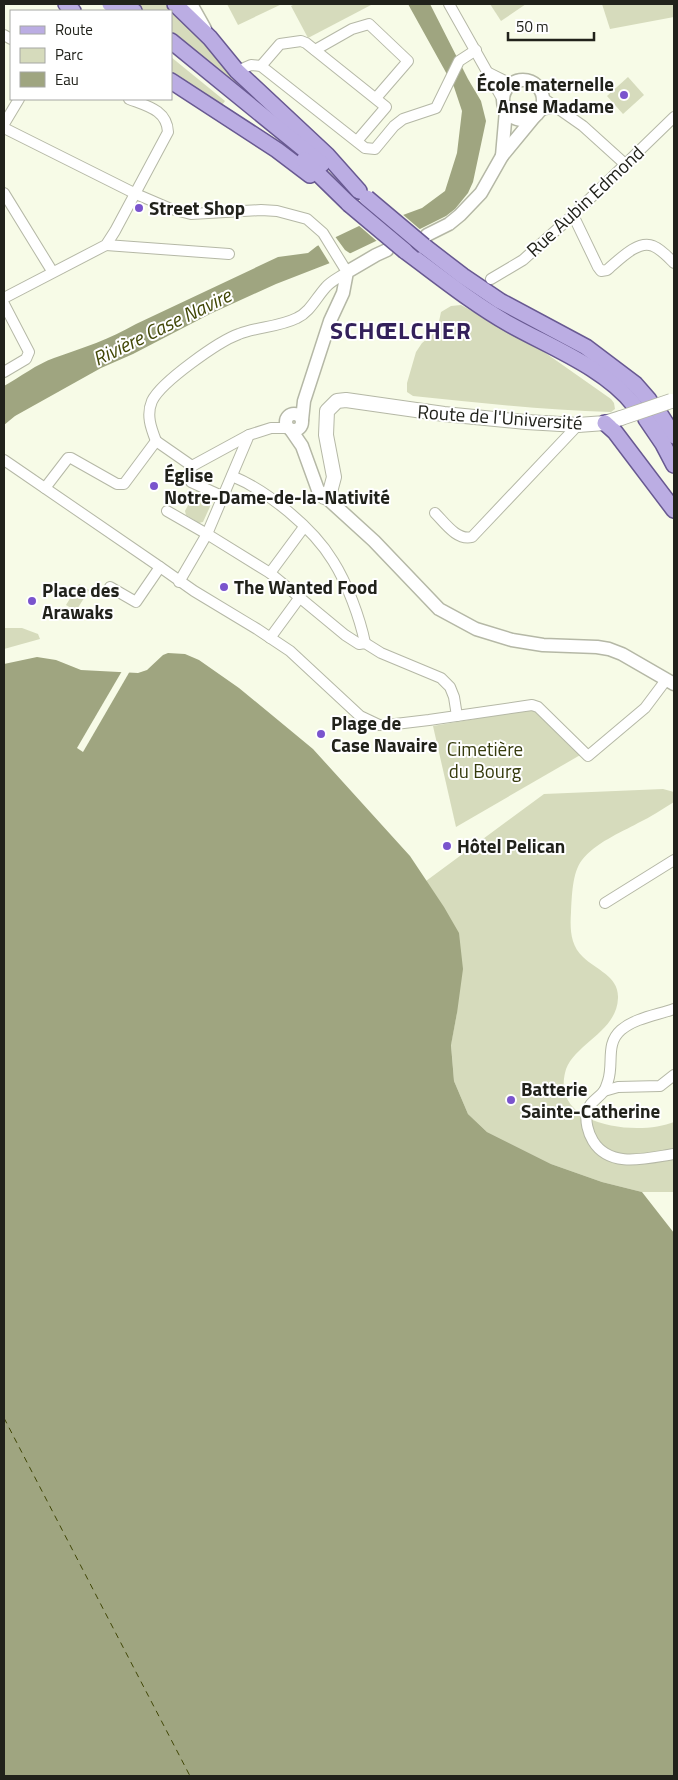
<svg xmlns="http://www.w3.org/2000/svg" width="678" height="1780" viewBox="0 0 678 1780" font-family="'Titillium Web',sans-serif">
<rect width="100%" height="100%" fill="#f7fbe7"/>
<g fill="#d6dbbc">
<path d="M132 4H164L169 7 187 24 223 67 244 87 239 92 171 35V11H141Z"/>
<path d="M227 4H282L238 25Z"/>
<path d="M295 4H371V5L308 38 291 6Z"/>
<path d="M490 4H526L501 21Z"/>
<path d="M602 4H674V17L610 29Z"/>
<path d="M171 57 225 101 222 105 171 73Z"/>
<path d="M628 77 644 95 623 114 607 96Z"/>
<path d="M461 305 537 347 611 399 614 403 615 409 611 412C545 410 479 403 413 396L407 392V383L416 352 422 343 437 331 441 312 451 306Z"/>
<path d="M199 490 211 496 213 500 203 522 199 523 186 515 185 511 195 492Z"/>
<path d="M79 584 89 590 76 611 66 605Z"/>
<path d="M4 628H22L38 634 40 639 4 649Z"/>
<path d="M534 709 582 754 456 827 433 726Z"/>
<path d="M663 789 674 792V802C662 809 651 817 638 823 620 833 595 843 582 860 572 873 572 896 571 912 570 928 570 945 583 957 596 970 619 976 618 998 617 1033 571 1045 565 1073 552 1128 640 1136 674 1122V1192H642L602 1182 551 1164 487 1132 468 1114 454 1081 451 1044 457 1013 426 881 544 794Z"/>
</g>
<g fill="#9fa580">
<path d="M408 4H430L468 79 481 101 486 121 473 182 468 193 455 209 446 216 420 229 376 241 330 263 276 284 210 314 133 354 101 368 15 416 4 425V386C20 377 37 364 54 358 83 348 110 339 136 324L278 257 308 253 317 246 359 226 403 215 422 208 445 191 457 153 462 111 454 87Z"/>
<path d="M168 653 185 654 199 660 239 688 313 749 410 856 444 907 459 933 463 969 457 1013 451 1045 454 1081 468 1114 487 1132 551 1164 602 1182 642 1192 674 1233V1776H4V664L37 657 56 660 81 670 138 673 147 670 163 655Z"/>
</g>
<g fill="#f7fbe7">
<path d="M401 213 422 231 379 243 357 224Z"/>
<path d="M334 235 345 250 351 254 330 264 317 243Z"/>
<path d="M122 671H130L83 752 77 748Z"/>
</g>
<g fill="none" stroke-linecap="round" stroke-linejoin="round">
<path stroke="#414706" stroke-width="1" stroke-dasharray="6 5" stroke-linecap="butt" d="M4 1418 190 1776"/>
<g stroke="#b5b8a6" stroke-width="12">
<g id="minor">
<path d="M449 4 503 100"/>
<path d="M4 35 11 39"/>
<path d="M315 50 352 29 369 24 408 61 376 98"/>
<path d="M261 66 280 44 301 41 306 43 386 107 357 141"/>
<path d="M237 71 251 65 261 66 365 148 375 149 394 126 403 119 436 108 459 61 476 50"/>
<path d="M489 73 511 84"/>
<path d="M543 98 583 126 625 164"/>
<path d="M539 111 557 107"/>
<path d="M4 124 19 99"/>
<path d="M4 128 136 194 171 209 191 214 261 210 277 211 307 219 323 233 347 272C340 277 331 281 326 287 316 298 310 312 297 318 279 327 257 327 239 334 219 341 161 382 152 401 146 415 151 428 156 441"/>
<path d="M4 193 52 271"/>
<path d="M573 215 598 267 601 271 607 270C618 261 638 239 653 246 661 249 668 257 674 263"/>
<path d="M106 245 229 254"/>
<path d="M491 279 523 260 573 215 674 117"/>
<path d="M4 298 106 245 115 231 168 132C167 110 147 106 129 99"/>
<path d="M4 304 29 352 26 359 4 372"/>
<path d="M156 441 192 466 189 477 191 482 224 497"/>
<path d="M4 460 160 567 194 591 257 629 290 651 360 716 379 725H387L429 720 532 705 538 707 588 756 645 708 666 680"/>
<path d="M192 466 249 435"/>
<path d="M232 476C268 491 313 528 333 561 347 583 360 618 365 643"/>
<path d="M45 488 68 458H71L117 484H124L156 441"/>
<path d="M167 511 207 534 270 573 345 635 359 644 365 643 381 653 441 678 450 687 454 697 457 716"/>
<path d="M435 513C445 523 457 541 472 537L578 425"/>
<path d="M270 573 304 527"/>
<path d="M179 582 207 534 249 435 271 428H288"/>
<path d="M110 587 136 602 160 567"/>
<path d="M270 638 300 597"/>
<path d="M605 903 674 860"/>
<path d="M674 1009C657 1015 635 1018 621 1030 605 1044 614 1063 608 1081 607 1084 606 1088 604 1091 598 1099 589 1102 587 1112 585 1121 588 1133 593 1141 610 1169 647 1158 674 1154"/>
<path d="M604 1091 618 1087 660 1086 674 1075"/>
</g>
</g>
<g stroke="#b5b8a6" stroke-width="15">
<g id="tertiary">
<path d="M191 4 205 29"/>
<circle cx="523" cy="100" r="20"/>
<path d="M502 156 506 110"/>
<path d="M427 235 449 224 460 215 481 193 502 156 535 116"/>
<circle cx="294" cy="422" r="8"/>
<path d="M302 420 304 401 330 321 343 293 347 272 376 255 387 250"/>
<path d="M291 430 302 446 318 490 374 541 439 609 476 629 512 640 543 645 597 647 609 649 622 654 674 684"/>
</g>
</g>
<g stroke="#b5b8a6" stroke-width="16">
<path id="secondary" d="M324 497 330 492 334 477 326 435 327 411 337 401 346 400 444 414 526 422 578 425 605 423 621 418"/>
</g>
<g stroke="#685991" stroke-width="18">
<g id="primary">
<path d="M66 4 73 11"/>
<path d="M123 4 134 11"/>
<path d="M175 4 210 38 237 71 327 155 359 191"/>
<path d="M171 41 322 164"/>
<path d="M171 81 277 150 310 175"/>
<path d="M304 160 349 204"/>
<path d="M424 246 463 276 500 301 586 347 635 384 649 400"/>
<path d="M405 251C439 276 472 303 509 324 550 347 605 368 634 405"/>
<path d="M660 414 674 436"/>
<path d="M646 419 663 444 674 465"/>
<path d="M605 423 615 432 674 510"/>
</g>
</g>
<use href="#minor" stroke="#fff" stroke-width="10"/>
<use href="#tertiary" stroke="#fff" stroke-width="12"/>
<use href="#secondary" stroke="#fff" stroke-width="14"/>
<use href="#primary" stroke="#bbade3" stroke-width="15"/>
<g stroke="#b5b8a6" stroke-width="16" stroke-linecap="butt">
<path id="secondary-bridge" d="M621 418 671 401"/>
</g>
<g stroke="#685991" stroke-width="18" stroke-linecap="butt">
<g id="primary-bridge">
<path d="M110 4 121 11"/>
<path d="M367 198 424 246"/>
<path d="M349 204 405 251"/>
</g>
</g>
<use href="#secondary-bridge" stroke="#fff" stroke-width="14"/>
<use href="#primary-bridge" stroke="#bbade3" stroke-width="15"/>
</g>
<g fill="#7a54cd" stroke="#fff" stroke-width="2">
<circle cx="624" cy="95" r="5"/>
<circle cx="139" cy="208" r="5"/>
<circle cx="154" cy="486" r="5"/>
<circle cx="224" cy="587" r="5"/>
<circle cx="32" cy="601" r="5"/>
<circle cx="321" cy="734" r="5"/>
<circle cx="447" cy="846" r="5"/>
<circle cx="511" cy="1100" r="5"/>
</g>
<g text-anchor="middle" stroke-width="4" stroke-linejoin="round" paint-order="stroke">
<g font-size="19" font-weight="bold" fill="#21221b" stroke="#fff" text-anchor="start">
<text x="614" y="91" text-anchor="end">École maternelle<tspan x="614" dy="22">Anse Madame</tspan></text>
<text x="149" y="215">Street Shop</text>
<text x="164" y="482">Église<tspan x="164" dy="22">Notre-Dame-de-la-Nativité</tspan></text>
<text x="234" y="594">The Wanted Food</text>
<text x="42" y="597">Place des<tspan x="42" dy="22">Arawaks</tspan></text>
<text x="331" y="730">Plage de<tspan x="331" dy="22">Case Navaire</tspan></text>
<text x="457" y="853">Hôtel Pelican</text>
<text x="521" y="1096">Batterie<tspan x="521" dy="22">Sainte-Catherine</tspan></text>
</g>
<g font-size="19" fill="#21221b" stroke="#fff">
<text transform="translate(585 201) rotate(-43)" y="7">Rue Aubin Edmond</text>
<text transform="translate(500 417) rotate(4)" y="7">Route de l'Université</text>
</g>
<g font-size="19" fill="#363b0d" stroke="#fff">
<text x="485" y="756">Cimetière<tspan x="485" dy="22">du Bourg</tspan></text>
</g>
<g font-size="20" font-style="italic" fill="#414706" stroke="#fff">
<text transform="translate(162 327) rotate(-26)" y="7">Rivière Case Navire</text>
</g>
<g font-size="24" font-weight="bold" letter-spacing="1" fill="#33205a" stroke="#fff">
<text x="401" y="339">SCHŒLCHER</text>
</g>
</g>
<rect width="678" height="1780" fill="none" stroke="#21221b" stroke-width="10"/>
<rect x="10" y="10" width="162" height="90" fill="#ffffff" stroke="#a6a7a4"/>
<rect x="20" y="26" width="25" height="8" fill="#bbade3" stroke="#a6a7a4"/>
<text x="55" y="35" font-size="15" fill="#21221b">Route</text>
<rect x="20" y="48" width="25" height="15" fill="#d6dbbc" stroke="#a6a7a4"/>
<text x="55" y="60" font-size="15" fill="#21221b">Parc</text>
<rect x="20" y="72" width="25" height="15" fill="#9fa580" stroke="#a6a7a4"/>
<text x="55" y="85" font-size="15" fill="#21221b">Eau</text>
<path d="M508 32v8h86v-8" fill="none" stroke="#21221b" stroke-width="2.5"/>
<text x="516" y="32" font-size="15" fill="#21221b" stroke="#ffffff" stroke-width="4" paint-order="stroke">50 m</text>
</svg>
